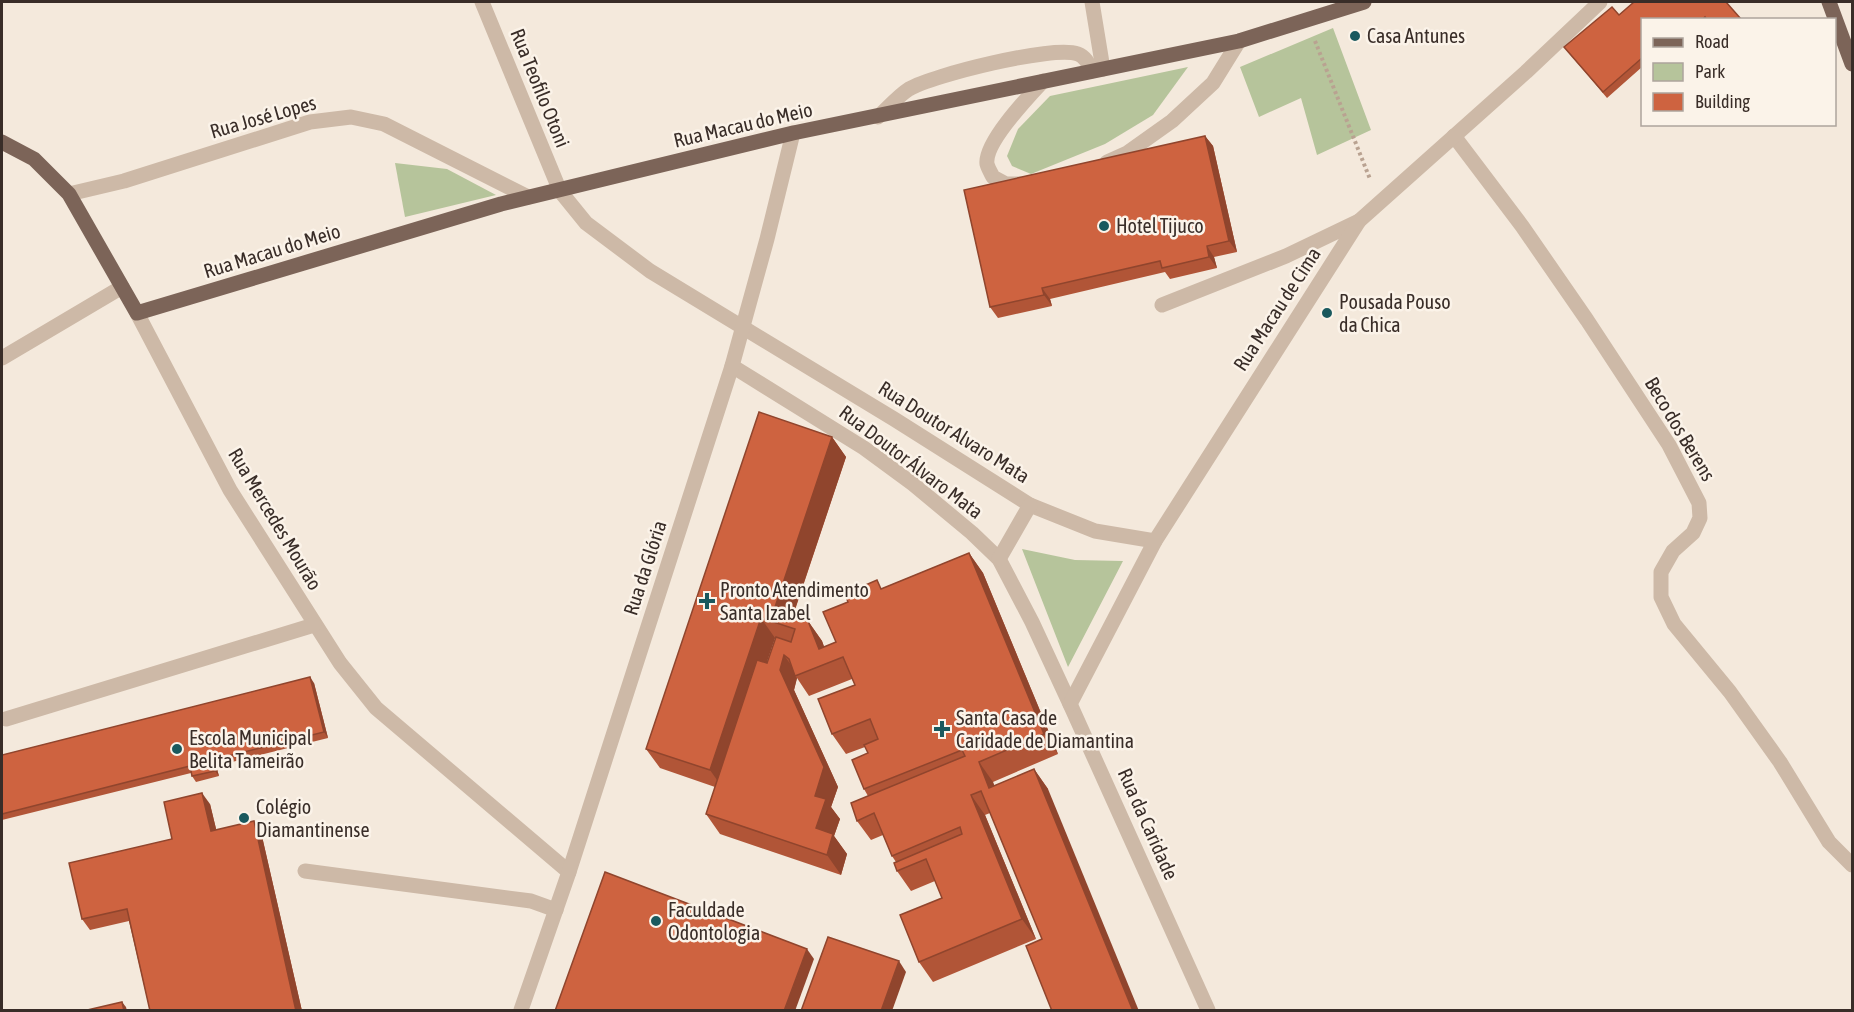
<svg xmlns="http://www.w3.org/2000/svg" width="1854" height="1012" viewBox="0 0 1854 1012" font-family="'Asap Condensed',sans-serif">
<rect width="100%" height="100%" fill="#f4e9dc"/>
<g fill="#b6c49b">
<path d="M1333 28 1371 130 1317 155 1301 98 1259 117 1240 67Z"/>
<path d="M1188 67 1153 115 1105 144 1031 174 1012 166 1007 156 1018 129 1050 96Z"/>
<path d="M395 163 447 169 496 195 405 217Z"/>
<path d="M1022 549 1075 560 1123 561 1068 667Z"/>
</g>
<g fill="none" stroke-linecap="round" stroke-linejoin="round">
<path stroke="#b9a291" stroke-width="4" stroke-dasharray="3 3" stroke-linecap="butt" d="M1315 41 1370 179"/>
<g stroke="#cdb9a7" stroke-width="15">
<path d="M482 2 560 191 586 223 650 271 894 419 1030 505 1095 531 1155 541"/>
<path d="M1092 2 1103 69"/>
<path d="M878 117C888 108 898 96 909 89 933 75 1053 45 1078 54 1086 57 1089 65 1092 71"/>
<path d="M1454 136 1522 226 1587 320 1669 445 1699 503 1700 518 1693 533 1673 551 1661 572V597L1674 624 1730 692 1780 762 1829 842 1852 865"/>
<path d="M1107 162 1127 153 1172 121 1213 83 1239 41"/>
<path d="M1020 184H1006L993 177C991 173 988 168 987 164 984 143 1029 96 1043 81"/>
<path d="M69 194 124 181 310 122 351 117 384 124 528 197"/>
<path d="M1162 305 1286 256 1359 221"/>
<path d="M137 313 230 490 340 663 376 708 569 872"/>
<path d="M2 358 122 287"/>
<path d="M732 366 864 448 913 484 972 533 999 559 1032 622 1070 704 1208 1010"/>
<path d="M999 559 1030 505"/>
<path d="M1070 704 1155 541 1359 221 1526 72 1600 2"/>
<path d="M6 719 314 625"/>
<path d="M305 871 531 901 556 910"/>
<path d="M521 1010 569 872 732 366 767 239 793 133"/>
</g>
<g stroke="#7c6458" stroke-width="15">
<path d="M1829 2 1852 64"/>
<path d="M2 142 34 159 69 194 137 313 501 204 793 133 1239 41 1364 2"/>
</g>
</g>
<g fill="#b15537" fill-rule="evenodd">
<path d="M1726 2 1741 20H1642V67L1607 98 1564 47 1619 15Z"/>
<path d="M1205 136 1213 146 1237 252 1214 257 1217 268 1170 279 1165 272 1050 299 1052 306 998 318 990 307Z"/>
<path d="M832 437 846 457 793 616 808 621 822 641 824 647 836 642 883 588 969 553 983 573 1058 754 993 782 994 786 1034 769 1048 789 1042 939 990 813 985 815 1036 939 933 982 919 962 942 898 935 881 911 891 897 871 896 862 892 856 883 835 871 840 857 821 868 796 864 789 868 753 865 747 846 754 832 734 855 685 852 679 809 696 797 678 794 690 838 787 831 807 840 819 834 836 847 854 841 875 720 834 706 814 715 787 660 768 646 749ZM775 638H776L767 663H766Z"/>
<path d="M314 683 328 738 216 766 219 776 196 782 192 776 191 773 2 820V755Z"/>
<path d="M210 804 216 829 261 832 302 1011H150L129 921 90 930 82 919 172 839Z"/>
</g>
<g fill="#90452d">
<path d="M1205 136 1213 146 1237 252 1229 241Z"/>
<path d="M1207 246 1214 257 1217 268 1209 257Z"/>
<path d="M1042 288 1050 299 1052 306 1044 295Z"/>
<path d="M832 437 846 457 789 627 774 610Z"/>
<path d="M969 553 983 573 1058 754 1044 734Z"/>
<path d="M761 618 775 638 724 790 710 770Z"/>
<path d="M808 621 822 641 830 662 819 649Z"/>
<path d="M784 655 798 675 795 676 797 678 794 690 838 787 831 807 840 819 834 836 847 854 841 875 827 855 816 828 815 796 780 670Z"/>
<path d="M310 677 314 683 328 738 324 732Z"/>
<path d="M212 760 216 766 219 776 215 771Z"/>
<path d="M979 762 993 782 1003 808 989 788Z"/>
<path d="M1034 769 1048 789 1139 1011H1133Z"/>
<path d="M202 793 210 804 219 841 211 831Z"/>
<path d="M971 795 985 815 1036 939 1022 919Z"/>
<path d="M254 821 261 832 302 1011H296Z"/>
<path d="M807 949 814 959 795 1011H784Z"/>
<path d="M899 961 906 972 892 1011H881Z"/>
<path d="M122 1002 126 1007 127 1011H124Z"/>
</g>
<g fill="#ce6340" stroke="#90452d" stroke-width="1.5">
<path d="M1634 2H1726L1741 19 1707 20 1705 17 1702 20H1642V58L1603 92 1564 47 1612 7 1619 15Z"/>
<path d="M1205 136 1229 241 1207 246 1209 257 1162 268 1160 261 1042 288 1044 295 990 307 964 190Z"/>
<path d="M759 412 832 437 774 610 808 621 819 649 836 642 823 612 848 602 845 594 877 580 881 589 969 553 1044 734 979 762 989 788 1034 769 1133 1011H1052L1026 946 1042 939 981 791 971 795 1022 919 919 962 900 915 942 898 926 859 897 871 894 863 962 834 960 827 892 856 874 813 857 821 851 803 965 756 962 750 864 789 852 760 868 753 864 745 878 739 870 719 832 734 818 699 855 685 843 657 795 676 789 659 784 655 780 670 824 767 815 796 826 799 816 828 833 834 827 855 706 814 757 660 767 663 776 637 791 642 795 629 761 618 710 770 646 749Z"/>
<path d="M310 677 324 732 212 760 215 771 192 776 190 766 2 814V755Z"/>
<path d="M202 793 211 831 254 821 296 1011H150L127 909 82 919 69 863 172 839 164 802Z"/>
<path d="M605 872 807 949 784 1011H555Z"/>
<path d="M828 937 899 961 881 1011H801Z"/>
<path d="M122 1002 124 1011H83Z"/>
</g>
<g fill="#1a595e" stroke="#fbf3e9" stroke-width="2">
<circle cx="1355" cy="36" r="6"/>
<circle cx="1104" cy="226" r="6"/>
<circle cx="1327" cy="313" r="6"/>
<path d="M704 592h6v6h6v6h-6v6h-6v-6h-6v-6h6z"/>
<path d="M939 720h6v6h6v6h-6v6h-6v-6h-6v-6h6z"/>
<circle cx="177" cy="749" r="6"/>
<circle cx="244" cy="818" r="6"/>
<circle cx="656" cy="921" r="6"/>
</g>
<g text-anchor="middle" stroke-width="5" stroke-linejoin="round" paint-order="stroke">
<g font-size="20" fill="#392d28" stroke="#fbf3e9" text-anchor="start">
<text x="1367" y="43">Casa Antunes</text>
<text x="1116" y="233">Hotel Tijuco</text>
<text x="1339" y="309">Pousada Pouso<tspan x="1339" dy="23">da Chica</tspan></text>
<text x="720" y="597">Pronto Atendimento<tspan x="720" dy="23">Santa Izabel</tspan></text>
<text x="956" y="725">Santa Casa de<tspan x="956" dy="23">Caridade de Diamantina</tspan></text>
<text x="189" y="745">Escola Municipal<tspan x="189" dy="23">Belita Tameirão</tspan></text>
<text x="256" y="814">Colégio<tspan x="256" dy="23">Diamantinense</tspan></text>
<text x="668" y="917">Faculdade<tspan x="668" dy="23">Odontologia</tspan></text>
</g>
<g font-size="20" fill="#392d28" stroke="#fbf3e9">
<text transform="translate(540 88) rotate(68)" y="7">Rua Teofilo Otoni</text>
<text transform="translate(263 117) rotate(-16)" y="7">Rua José Lopes</text>
<text transform="translate(743 125) rotate(-13)" y="7">Rua Macau do Meio</text>
<text transform="translate(272 251) rotate(-17)" y="7">Rua Macau do Meio</text>
<text transform="translate(1277 309) rotate(-57)" y="7">Rua Macau de Cima</text>
<text transform="translate(1680 429) rotate(59)" y="7">Beco dos Berens</text>
<text transform="translate(954 432) rotate(32)" y="7">Rua Doutor Alvaro Mata</text>
<text transform="translate(911 462) rotate(37)" y="7">Rua Doutor Álvaro Mata</text>
<text transform="translate(275 519) rotate(59)" y="7">Rua Mercedes Mourão</text>
<text transform="translate(645 568) rotate(-72)" y="7">Rua da Glória</text>
<text transform="translate(1148 824) rotate(66)" y="7">Rua da Caridade</text>
</g>
</g>
<rect width="1854" height="1012" fill="none" stroke="#392d28" stroke-width="6"/>
<rect x="1641" y="18" width="195" height="108" fill="#fbf3e9" stroke="#ada49c" stroke-width="1.5"/>
<rect x="1653" y="38" width="30" height="9" fill="#7c6458" stroke="#ada49c" stroke-width="1.5"/>
<text x="1695" y="48" font-size="18" fill="#392d28">Road</text>
<rect x="1653" y="63" width="30" height="18" fill="#b6c49b" stroke="#ada49c" stroke-width="1.5"/>
<text x="1695" y="78" font-size="18" fill="#392d28">Park</text>
<rect x="1653" y="93" width="30" height="18" fill="#ce6340" stroke="#ada49c" stroke-width="1.5"/>
<text x="1695" y="108" font-size="18" fill="#392d28">Building</text>
</svg>
